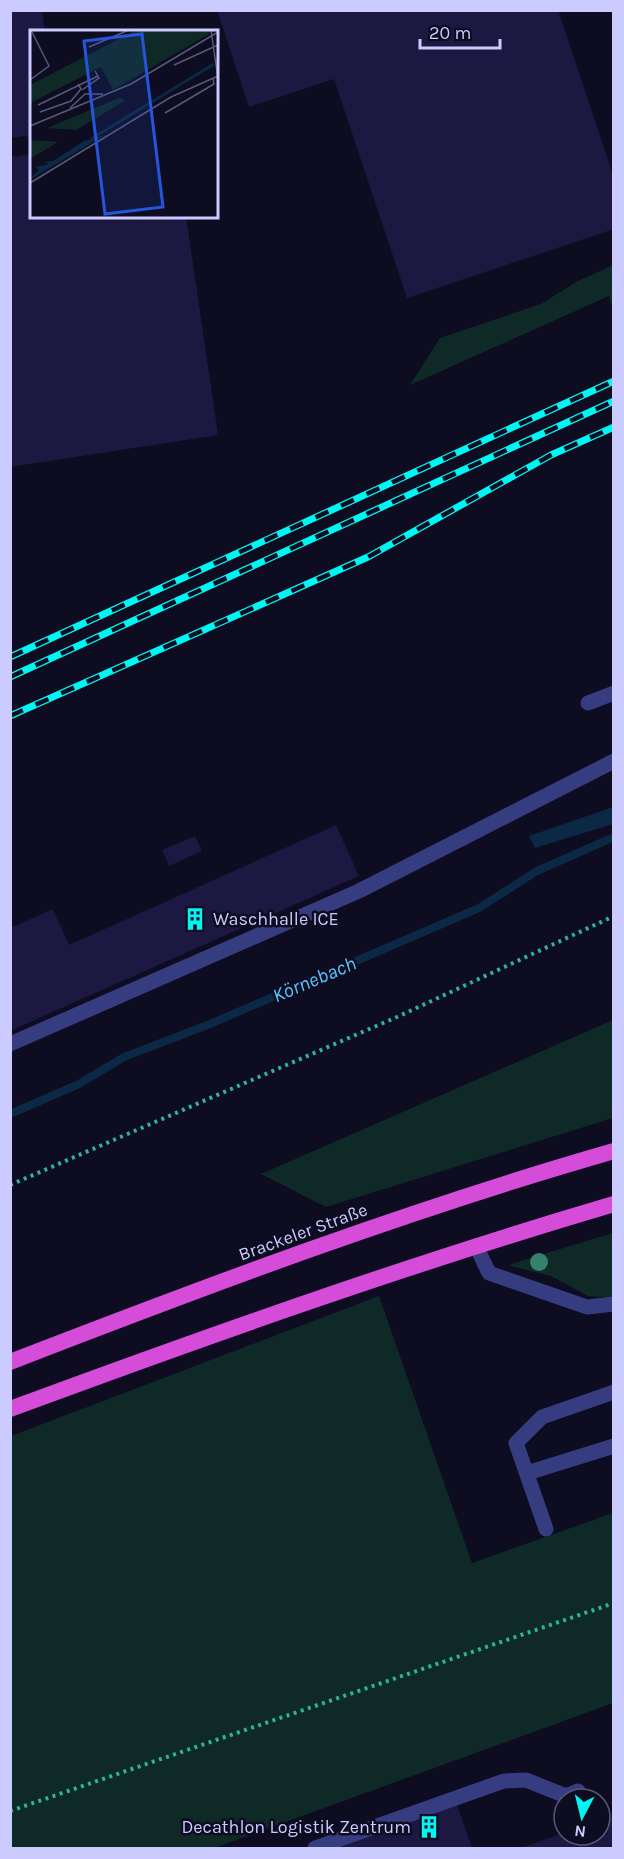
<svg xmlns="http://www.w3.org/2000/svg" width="624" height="1859" viewBox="0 0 624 1859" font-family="Karla,sans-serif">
<rect width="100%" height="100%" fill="#0d0c20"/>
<g fill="#0f2a26">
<path d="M613 265V303L611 304 609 296 410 385 440 338 541 304 576 282Z"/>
<path d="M613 1020V1118L326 1207 261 1174Z"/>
<path d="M613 1233V1298L588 1296 551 1276 511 1266V1264Z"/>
<path d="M379 1296 472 1563 613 1513V1703L214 1848H11V1436Z"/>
</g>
<path fill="#0b2845" d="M613 807V824L535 848 529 836Z"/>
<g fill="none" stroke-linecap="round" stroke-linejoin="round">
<path stroke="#0b2845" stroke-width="8" d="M10 1114 79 1084 124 1057 210 1024 479 908 537 871 614 837"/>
</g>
<g fill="#1c1841">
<path d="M10 10H42L45 32H32V135L10 138Z"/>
<path d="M217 10H558L614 178V229L407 298 334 79 249 107Z"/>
<path d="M32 154V216H186L218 435 10 467V157Z"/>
<path d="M336 825 359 876 10 1031V928L53 909 69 945Z"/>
<path d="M195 836 202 851 169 866 162 850Z"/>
<path d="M457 1805 472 1848H331Z"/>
<path d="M614 1816V1848H521L564 1833 600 1835V1821Z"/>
</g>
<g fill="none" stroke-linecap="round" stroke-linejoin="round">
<g stroke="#2bb39b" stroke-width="4" stroke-dasharray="3 4.5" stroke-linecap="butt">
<path d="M10 1185 397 1017 614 916"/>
<path d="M10 1811 614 1603"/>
</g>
<g stroke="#363c80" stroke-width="15">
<path d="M588 703 614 693"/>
<path d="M10 1044 359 891 614 761"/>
<path d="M476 1246 489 1273 587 1307 614 1304"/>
<path d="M527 1473 614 1446"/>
<path d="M546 1529 516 1443 542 1417 614 1392"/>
<path d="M315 1848 504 1781 526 1780 566 1796 578 1791"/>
</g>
<g stroke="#d54cd9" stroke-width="16">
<path d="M10 1362C209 1285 408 1210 614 1151"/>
<path d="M10 1409C210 1335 410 1264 614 1204"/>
</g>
<g stroke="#00f6f3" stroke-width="7">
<g id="rail">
<path d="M10 657 614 381"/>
<path d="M10 677 614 401"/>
<path d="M10 716 368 557 551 455 614 427"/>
</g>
</g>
<use href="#rail" stroke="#0d0c20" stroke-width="4.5" stroke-dasharray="14" stroke-linecap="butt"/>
</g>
<circle fill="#35816e" cx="539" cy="1262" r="9"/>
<defs>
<g id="building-bare" transform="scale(1.8)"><path d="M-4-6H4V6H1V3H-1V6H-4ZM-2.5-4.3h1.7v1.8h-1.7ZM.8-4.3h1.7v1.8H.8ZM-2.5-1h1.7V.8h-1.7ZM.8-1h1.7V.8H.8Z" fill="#00f6f3" stroke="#0d0c20" stroke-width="2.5" paint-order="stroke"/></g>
</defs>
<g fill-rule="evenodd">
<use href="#building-bare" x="195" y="919"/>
<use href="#building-bare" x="429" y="1827"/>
</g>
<g text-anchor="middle" stroke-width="5" stroke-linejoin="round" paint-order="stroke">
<g font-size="18" fill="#cbcbff" stroke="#0d0c20" text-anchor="start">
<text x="213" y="925">Waschhalle ICE</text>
<text x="411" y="1833" text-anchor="end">Decathlon Logistik Zentrum</text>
</g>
<g font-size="18" fill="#cbcbff" stroke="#0d0c20">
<text transform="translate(303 1232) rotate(-20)" y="6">Brackeler Straße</text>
</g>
<g font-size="20" font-style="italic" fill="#59c5ff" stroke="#0d0c20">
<text transform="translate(314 979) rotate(-23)" y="7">Körnebach</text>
</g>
</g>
<g transform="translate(30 30)">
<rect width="188" height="188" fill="#0d0c20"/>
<path d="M106 0H179V4L83 60 71 37 0 73V55ZM89 68 96 70 46 100 17 98ZM0 110 28 112 0 129Z" fill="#0f2a26"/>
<path d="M75 105 1 149 0 148 9 140 5 137 19 134 14 132 23 131 54 111Z" fill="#0b2845"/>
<path fill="none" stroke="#0b2845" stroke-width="3" d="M61 109 184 34"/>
<path fill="none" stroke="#595879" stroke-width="1.5" d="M181 0 188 49M59 17 99 0M144 35 188 15M0 50 19 36 1 0M52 60 69 48 65 41M8 75 68 46M40 78 55 64H73M10 82 41 71 51 59 48 54M135 83 184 54 183 48M0 96 101 54 188 2M0 153 141 67 188 46"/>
<path fill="#2654da" fill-opacity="0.15" stroke="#2654da" stroke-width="3" d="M112 4 133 177 75 184 54 11Z"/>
<rect width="188" height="188" fill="none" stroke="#cbcbff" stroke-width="3"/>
</g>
<rect width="624" height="1859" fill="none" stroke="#cbcbff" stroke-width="24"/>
<g transform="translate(582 1817) rotate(187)"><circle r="28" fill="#0d0c20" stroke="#595879" stroke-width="1.5"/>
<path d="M0-4.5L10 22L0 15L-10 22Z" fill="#00f6f3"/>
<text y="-9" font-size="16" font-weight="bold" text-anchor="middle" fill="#cbcbff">N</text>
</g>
<path d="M420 39v9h80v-9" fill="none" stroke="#cbcbff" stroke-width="3"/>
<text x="429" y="39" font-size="18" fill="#cbcbff" stroke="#0d0c20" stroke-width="4.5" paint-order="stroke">20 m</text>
</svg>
